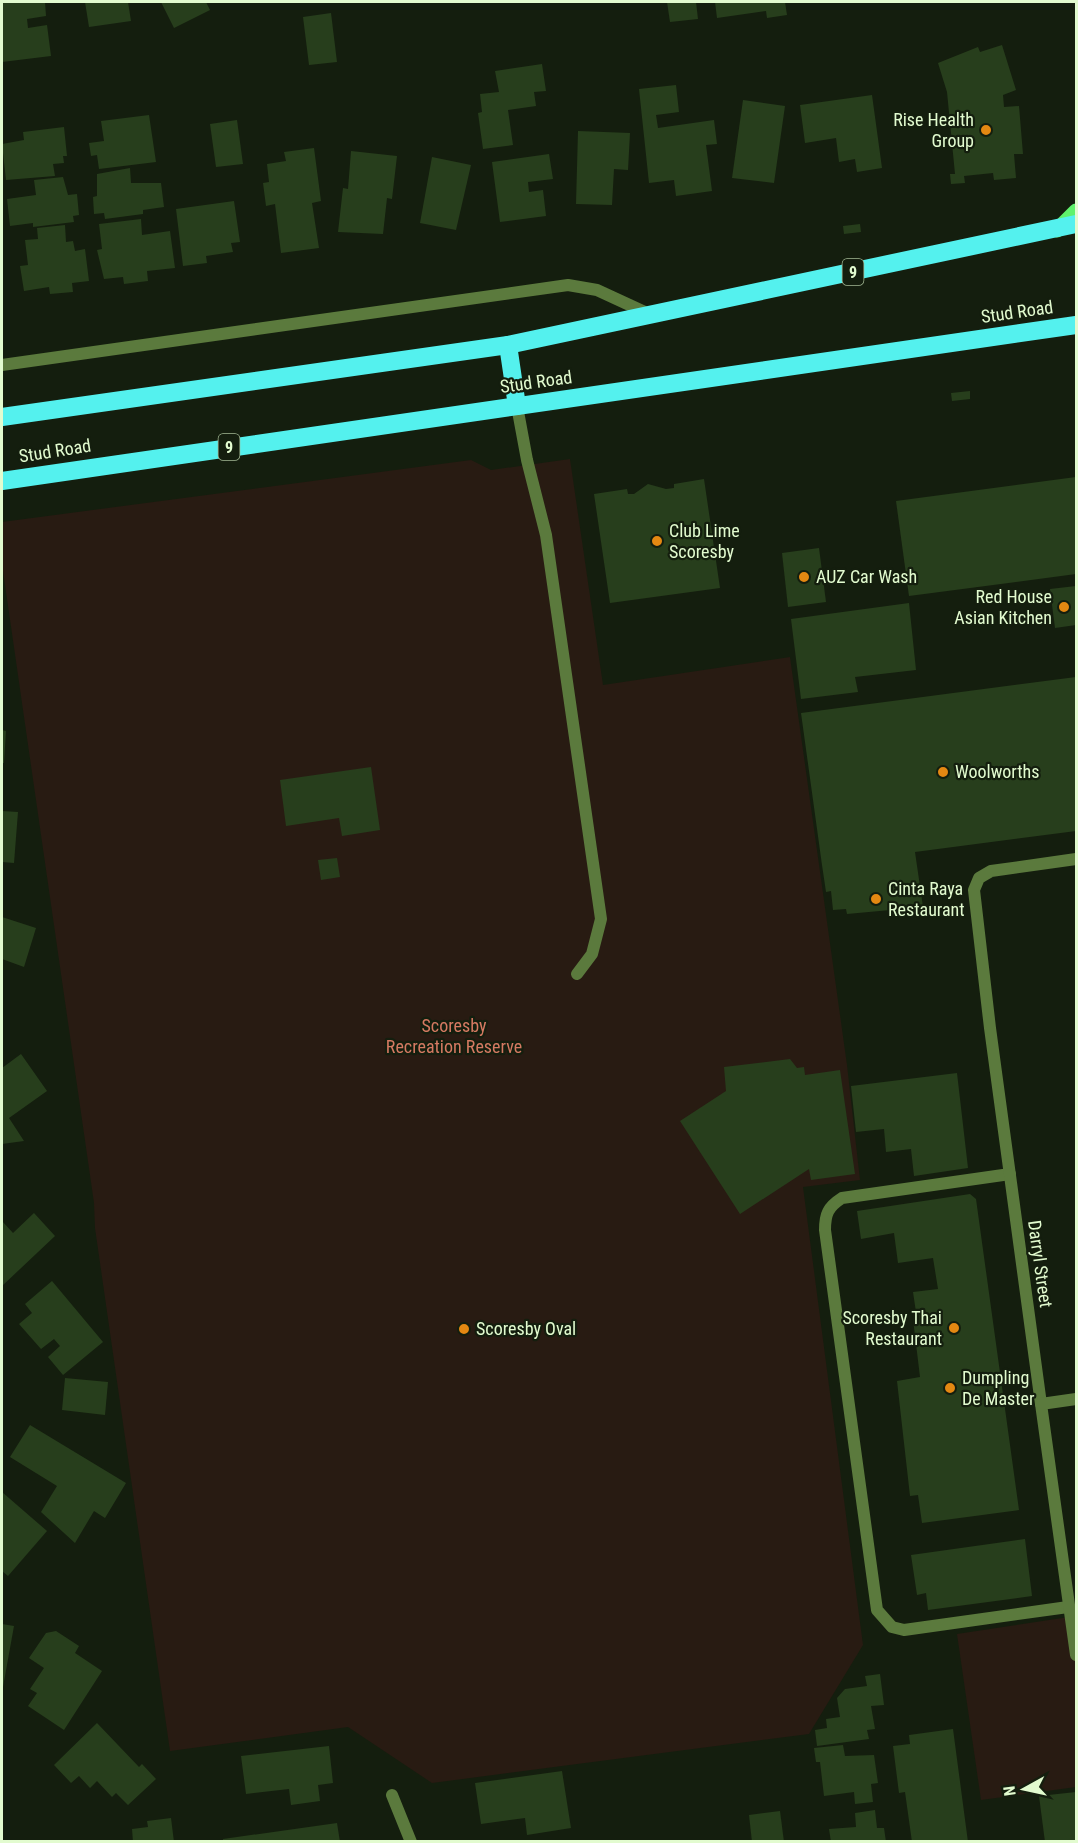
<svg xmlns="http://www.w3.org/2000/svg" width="1078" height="1843" viewBox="0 0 1078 1843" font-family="'Roboto Condensed',sans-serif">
<rect width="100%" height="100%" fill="#141e0e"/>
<g fill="#281b12">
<path d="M570 459 603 685 790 657 847 1065 860 1180 803 1187 863 1645 809 1734 432 1783 348 1727 170 1751 95 1228 94 1203 2 564V522L471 460 491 470Z"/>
<path d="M1069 1617 1076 1657V1787L981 1800 957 1634Z"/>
</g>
<g fill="#273e1c">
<path d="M2 2H45L46 16 27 19 28 28 47 25 51 56 2 62Z"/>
<path d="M85 2H128L131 21 89 27Z"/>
<path d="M161 2H206L210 10 174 28Z"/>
<path d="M667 2H696L698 19 670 22Z"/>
<path d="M715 2H785L787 15 767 18 766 11 717 18Z"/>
<path d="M331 13 337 62 309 65 303 17Z"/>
<path d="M1002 45 1016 90 1003 95 1004 107 1019 106 1023 154H1014L1016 178 994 180 993 173 964 176 965 183 951 184 950 174H955L947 92 938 63 978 47 980 52Z"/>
<path d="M542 64 546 91 534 92 536 106 508 110 513 145 483 149 478 113 482 112 480 94 499 92 495 71Z"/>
<path d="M676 85 679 112 656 115 658 128 714 120 717 144 706 145 712 191 676 196 674 180 649 183 639 89Z"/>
<path d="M872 95 882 168 857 172 855 159 839 162 836 138 805 143 800 105Z"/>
<path d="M743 100 785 106 774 183 732 178Z"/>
<path d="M149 115 156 162 99 169 97 155 91 156 89 143 104 141 101 121Z"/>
<path d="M237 120 243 164 216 167 210 124Z"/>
<path d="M64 127 67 156H63L64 163 53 164 55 176 6 180 2 144 24 140 23 132Z"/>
<path d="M578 131 630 133 628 170 614 169 612 205 576 204Z"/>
<path d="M314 148 321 201 312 203 319 248 281 253 275 204 266 206 263 183 269 182 267 164 286 161 284 152Z"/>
<path d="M351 151 397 156 392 199 387 198 383 234 338 232 343 188 348 189Z"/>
<path d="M549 154 553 179 528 182 529 192 543 190 546 216 500 222 492 162Z"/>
<path d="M432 157 471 165 456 230 420 223Z"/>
<path d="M130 168 131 183H161L164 207 143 210V214L105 219 104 213 94 214 93 197 97 196V174Z"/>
<path d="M63 177 68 195 77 194 79 215 73 216 74 222 33 227V223L10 226 7 199 36 195 34 180Z"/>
<path d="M234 201 240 242 231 243 233 252 206 256 207 263 183 266 176 209Z"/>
<path d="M141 219 142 235 170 231 175 268 147 271 148 281 124 284 123 277 104 279 97 250 102 249 99 224Z"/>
<path d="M860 224 861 232 844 234 843 226Z"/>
<path d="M65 225 66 242 73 241 75 251 85 249 89 281 72 283 73 292 50 294 49 287 24 291 20 266 28 265 25 240 38 239 37 228Z"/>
<path d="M970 391V399L952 401 951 393Z"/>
<path d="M1076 477V574L909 596 896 501Z"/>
<path d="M704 479 720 588 610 603 594 494 627 489 628 494H634L648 484 666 489 674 488V484Z"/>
<path d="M819 548 826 602 788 607 782 553Z"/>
<path d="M1076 586V625L1055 628 1050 589Z"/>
<path d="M909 603 916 670 855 677 858 692 801 699 791 619Z"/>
<path d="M1076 677V831L915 852 923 907 847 914 846 909 833 910 831 891 826 892 822 865 801 713Z"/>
<path d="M2 730 6 731 4 763H2Z"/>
<path d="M371 767 380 830 342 836 339 818 286 826 280 780Z"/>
<path d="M2 811 18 812 14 863 2 862Z"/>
<path d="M337 858 340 877 321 880 318 860Z"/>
<path d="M2 917 36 928 24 967 2 959Z"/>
<path d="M21 1054 47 1091 9 1118 24 1141 2 1144V1068Z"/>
<path d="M790 1059 797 1068 804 1067 805 1075 840 1070 855 1174 811 1180 809 1169 740 1214 680 1121 726 1091 724 1067Z"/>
<path d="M957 1073 968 1168 914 1176 911 1149 886 1152 884 1129 856 1132 851 1086Z"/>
<path d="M970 1194 976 1199 1019 1510 922 1523 918 1495 910 1496 897 1381 920 1377 913 1319H917L913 1292 938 1289 933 1258 898 1263 894 1233 861 1239 857 1211Z"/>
<path d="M34 1213 55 1236 2 1286V1221L13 1233Z"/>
<path d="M52 1281 103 1342 63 1375 48 1357 60 1346 54 1339 41 1349 19 1324 32 1313 25 1304Z"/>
<path d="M65 1378 108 1382 105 1415 62 1410Z"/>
<path d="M30 1425 126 1483 105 1518 94 1511 75 1543 41 1512 57 1486 10 1457Z"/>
<path d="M2 1492 47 1531 8 1576 2 1571Z"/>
<path d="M1025 1539 1032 1596 928 1610 926 1593 917 1595 911 1555Z"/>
<path d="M2 1624 14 1626 3 1687 2 1686Z"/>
<path d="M56 1631 79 1646 75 1653 102 1671 64 1730 28 1706 37 1693 30 1689 44 1668 29 1658 46 1633Z"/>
<path d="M880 1674 884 1705 871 1706 875 1729 867 1730 869 1739 817 1746 815 1730 827 1728 826 1719 840 1717 837 1698 845 1689 867 1686 865 1676Z"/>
<path d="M97 1723 139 1767 142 1764 156 1779 128 1805 116 1793 112 1797 97 1781 90 1788 79 1776 71 1783 54 1765Z"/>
<path d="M953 1729 968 1842H912L905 1792 899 1793 893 1746 910 1744 909 1735Z"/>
<path d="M843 1745 845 1756 874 1755 878 1783 871 1784 873 1802 855 1804 854 1792 824 1796 820 1762H816L814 1748Z"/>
<path d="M329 1746 333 1783 318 1785 320 1801 291 1805 289 1789 246 1794 241 1756Z"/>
<path d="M562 1771 571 1828 527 1835 525 1818 481 1824 475 1783Z"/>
<path d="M1076 1792V1842H1045L1039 1796Z"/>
<path d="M875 1810 877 1828H884L886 1842H831L829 1829 856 1827 855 1813Z"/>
<path d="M780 1811 784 1842H752L749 1815Z"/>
<path d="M171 1818 174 1842H133L132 1829 148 1827 147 1821Z"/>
<path d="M337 1823 340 1842H223V1839Z"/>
</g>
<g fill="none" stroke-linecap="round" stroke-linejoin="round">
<g stroke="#5b7a3d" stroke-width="12">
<path d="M517 406 527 460 546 535 601 919 592 954 577 974"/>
<path d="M1010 1174 842 1198C828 1207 825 1214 825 1230L877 1610 892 1627 904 1630 1068 1607"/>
<path d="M1041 1404 990 1028 974 890 979 878 991 871 1076 859"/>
</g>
<g stroke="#5b7a3d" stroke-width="12">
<path d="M2 365 568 285 597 290 649 314"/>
<path d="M1076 1399 1041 1404 1076 1655"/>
<path d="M392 1795 411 1842"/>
</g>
<path stroke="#5ff26c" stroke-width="15" d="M1057 230 1076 211"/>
<g stroke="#54f1ee" stroke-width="18">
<path d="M508 345 517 406"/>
<path d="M2 417 508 345 1076 224"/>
<path d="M2 481 1076 325"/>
</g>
</g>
<g fill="#e48812" stroke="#141e0e" stroke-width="2">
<circle cx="986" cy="130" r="6"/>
<circle cx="657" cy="541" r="6"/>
<circle cx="804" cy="577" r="6"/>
<circle cx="1064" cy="607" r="6"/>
<circle cx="943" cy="772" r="6"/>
<circle cx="876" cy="899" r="6"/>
<circle cx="954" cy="1328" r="6"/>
<circle cx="464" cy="1329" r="6"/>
<circle cx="950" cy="1388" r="6"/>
</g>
<g text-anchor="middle" stroke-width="4.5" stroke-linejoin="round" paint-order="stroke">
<g fill="#141e0e" stroke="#a4b995" stroke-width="1.5">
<rect x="842.5" y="259" width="21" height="26" rx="4.5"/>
<rect x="218.5" y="434" width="21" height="26" rx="4.5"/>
</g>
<g font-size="16" font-weight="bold" fill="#e2fbcf">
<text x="853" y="278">9</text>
<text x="229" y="453">9</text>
</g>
<g font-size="18" fill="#e2fbcf" stroke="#141e0e" text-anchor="start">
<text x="974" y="126" text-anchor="end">Rise Health<tspan x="974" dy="21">Group</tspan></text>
<text x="669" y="537">Club Lime<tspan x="669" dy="21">Scoresby</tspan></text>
<text x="816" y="583">AUZ Car Wash</text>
<text x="1052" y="603" text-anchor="end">Red House<tspan x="1052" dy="21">Asian Kitchen</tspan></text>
<text x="955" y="778">Woolworths</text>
<text x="888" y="895">Cinta Raya<tspan x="888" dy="21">Restaurant</tspan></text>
<text x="942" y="1324" text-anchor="end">Scoresby Thai<tspan x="942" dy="21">Restaurant</tspan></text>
<text x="476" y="1335">Scoresby Oval</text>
<text x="962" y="1384">Dumpling<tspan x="962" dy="21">De Master</tspan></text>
</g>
<g font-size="18" fill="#e2fbcf" stroke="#141e0e">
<text transform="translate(1017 312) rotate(-8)" y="6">Stud Road</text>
<text transform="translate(536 382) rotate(-8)" y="6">Stud Road</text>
<text transform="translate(55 451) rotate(-9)" y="6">Stud Road</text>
<text transform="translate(1040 1264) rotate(82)" y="6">Darryl Street</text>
</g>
<g font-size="18" fill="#d57a62" stroke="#141e0e">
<text x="454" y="1032">Scoresby<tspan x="454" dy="21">Recreation Reserve</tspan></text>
</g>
</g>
<rect width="1078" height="1843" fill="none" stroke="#e2fbcf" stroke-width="6"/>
<g transform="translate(1024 1789) rotate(262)" stroke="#141e0e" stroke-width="4.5" paint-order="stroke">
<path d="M0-4.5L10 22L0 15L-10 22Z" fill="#e2fbcf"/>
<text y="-9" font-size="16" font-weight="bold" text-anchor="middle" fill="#e2fbcf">N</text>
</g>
</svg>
